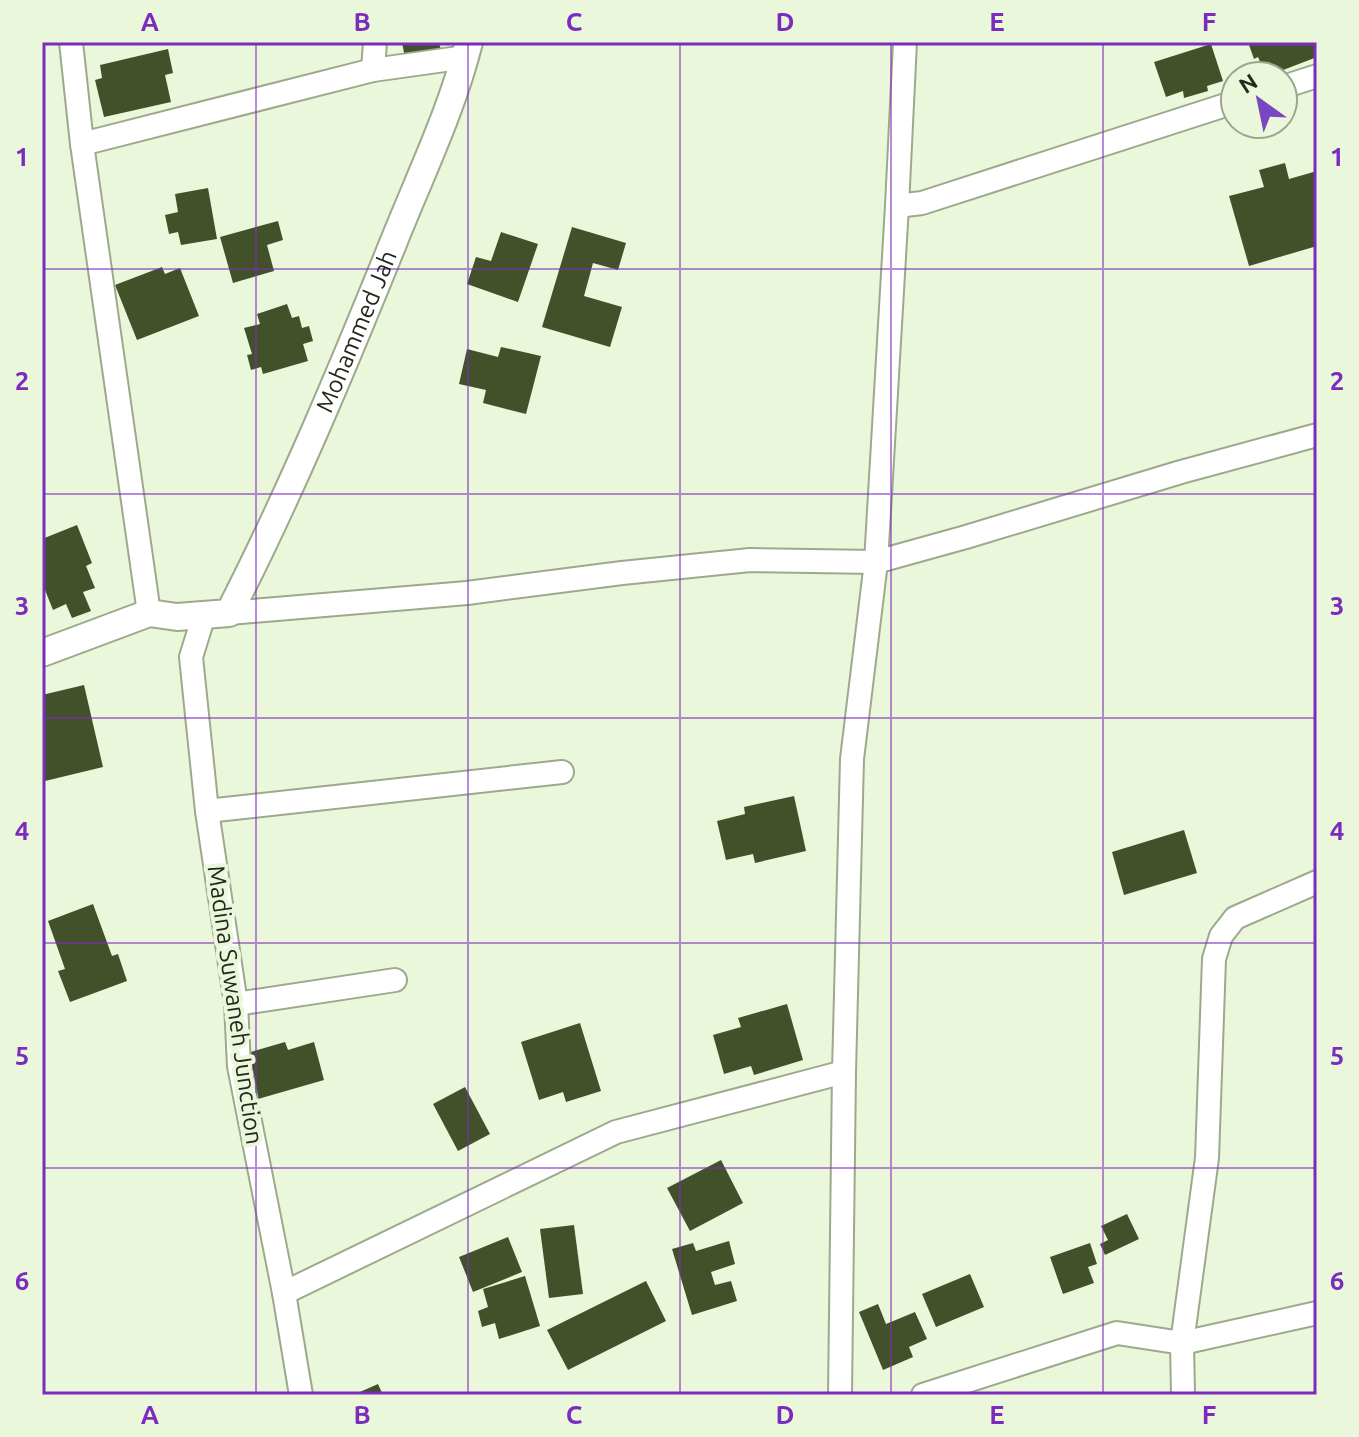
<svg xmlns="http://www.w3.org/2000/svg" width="1359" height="1437" viewBox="0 0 1359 1437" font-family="Ubuntu,sans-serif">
<rect width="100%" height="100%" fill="#ebf7da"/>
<g fill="#43512b">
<path d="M402 42H439L441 50 405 58Z"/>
<path d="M1248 42H1317V57L1278 72 1276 67 1264 71 1258 57 1254 59Z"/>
<path d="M1211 44 1223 81 1207 86 1208 91 1184 98 1183 91 1166 97 1154 62Z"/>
<path d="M168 49 173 73 165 75 171 102 104 117 95 80 102 78 100 65Z"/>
<path d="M1285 163 1289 179 1317 171V246L1249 266 1229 196 1264 187 1259 170Z"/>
<path d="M208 188 217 239 181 245 178 232 169 234 165 215 178 212 175 194Z"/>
<path d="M278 221 283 240 267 245 274 271 233 283 220 237Z"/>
<path d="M572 227 626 243 618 270 593 263 584 296 622 307 610 347 542 327Z"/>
<path d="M501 232 538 244 518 302 467 284 476 257 491 261Z"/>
<path d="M162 267 165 274 180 268 199 316 137 340 115 285Z"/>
<path d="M287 304 292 318 299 316 302 328 309 326 313 341 303 344 308 361 263 374 261 367 251 370 247 355 252 354 244 328 260 324 257 314Z"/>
<path d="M501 347 541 356 526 414 483 403 486 390 459 384 467 349 498 357Z"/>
<path d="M77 525 92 563 86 566 95 588 83 592 91 611 72 618 66 604 53 610 45 590 42 592V539Z"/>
<path d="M84 685 103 767 45 781 42 769V695Z"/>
<path d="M794 796 806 851 755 863 753 854 726 860 717 821 745 814 744 807Z"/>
<path d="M1184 830 1197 873 1124 895 1112 852Z"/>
<path d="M93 904 112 956 118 954 127 981 70 1002 58 971 65 969 48 921Z"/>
<path d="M787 1004 803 1060 754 1075 751 1066 724 1074 713 1035 741 1027 738 1018Z"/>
<path d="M580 1023 601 1091 566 1102 563 1092 539 1100 521 1042Z"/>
<path d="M285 1042 288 1050 314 1042 324 1080 258 1099 254 1084 240 1055Z"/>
<path d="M465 1087 490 1134 458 1151 433 1104Z"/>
<path d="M721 1160 743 1203 690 1231 667 1188Z"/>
<path d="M1127 1214 1139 1239 1105 1255 1100 1244 1108 1240 1101 1226Z"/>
<path d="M574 1225 583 1294 549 1298 540 1229Z"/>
<path d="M508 1237 522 1272 473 1292 459 1257Z"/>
<path d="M729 1241 735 1264 711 1272 715 1285 731 1281 737 1301 692 1315 672 1249 693 1243 696 1251Z"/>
<path d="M1090 1243 1097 1264 1088 1267 1094 1283 1063 1294 1050 1257Z"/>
<path d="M970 1274 984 1307 936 1327 922 1294Z"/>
<path d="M525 1276 540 1326 499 1339 495 1323 482 1327 478 1311 488 1307 483 1289Z"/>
<path d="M646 1281 666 1321 568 1370 547 1330Z"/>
<path d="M878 1304 886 1324 915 1312 927 1339 909 1347 913 1357 883 1370 859 1312Z"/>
<path d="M378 1384 383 1395H353Z"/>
</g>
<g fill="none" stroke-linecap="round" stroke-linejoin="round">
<g stroke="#9da98d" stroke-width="26">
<g id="minor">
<path d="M71 42 82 144 149 613"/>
<path d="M905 42 897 206 922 203 1235 102"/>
<path d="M373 70 375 42"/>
<path d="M1283 87 1317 76"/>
<path d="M82 144 373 70 466 57"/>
<path d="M229 613 467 593 622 573 750 560 876 562 966 537 1181 472 1317 435"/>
<path d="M204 615 191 657 207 811 236 1004 239 1066 284 1293 301 1395"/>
<path d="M207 811 562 772"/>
<path d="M1317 882 1235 918 1221 936 1214 959 1207 1158 1182 1343 1317 1313"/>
<path d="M236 1004 395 980"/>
<path d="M844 1072 852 759 876 562 897 206"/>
<path d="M284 1293 616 1132 844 1072 840 1395"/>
<path d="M923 1395 1117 1333 1182 1343 1183 1395"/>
</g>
</g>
<g stroke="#9da98d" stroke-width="30">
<g id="tertiary">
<path id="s1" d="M42 653 149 613 177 617 229 613C291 492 343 367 394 241 420 176 452 110 469 42"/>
</g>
</g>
<use href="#minor" stroke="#fff" stroke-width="22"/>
<use href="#tertiary" stroke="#fff" stroke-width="26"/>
</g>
<path fill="none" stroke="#7b2cbf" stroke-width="2" stroke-opacity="0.55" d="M256 42V1395M468 42V1395M680 42V1395M891 42V1395M1103 42V1395M42 269H1317M42 494H1317M42 718H1317M42 943H1317M42 1168H1317"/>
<g text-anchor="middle" stroke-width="8" stroke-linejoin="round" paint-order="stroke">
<g font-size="24" fill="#24291e" stroke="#ebf7da">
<text dy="8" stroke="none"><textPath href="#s1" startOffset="504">Mohammed Jah</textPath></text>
<text transform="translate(235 1005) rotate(82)" y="8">Madina Suwaneh Junction</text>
</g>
</g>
<rect width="1359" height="1437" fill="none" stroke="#ebf7da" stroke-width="88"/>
<g transform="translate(1259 100) rotate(327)"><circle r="38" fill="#ebf7da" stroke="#9ba58f" stroke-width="2"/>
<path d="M0-6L14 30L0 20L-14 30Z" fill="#7947bf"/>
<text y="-12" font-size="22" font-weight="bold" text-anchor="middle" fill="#24291e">N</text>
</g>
<rect x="44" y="44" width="1271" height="1349" fill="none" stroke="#7b2cbf" stroke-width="3"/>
<g font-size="26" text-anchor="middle" font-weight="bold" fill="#7b2cbf">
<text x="150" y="31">A</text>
<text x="362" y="31">B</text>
<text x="574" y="31">C</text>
<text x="785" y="31">D</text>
<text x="997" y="31">E</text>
<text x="1209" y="31">F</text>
<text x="22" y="166">1</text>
<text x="1337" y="166">1</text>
<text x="22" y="390">2</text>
<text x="1337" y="390">2</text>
<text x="22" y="615">3</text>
<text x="1337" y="615">3</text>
<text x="22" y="840">4</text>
<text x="1337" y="840">4</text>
<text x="22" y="1065">5</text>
<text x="1337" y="1065">5</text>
<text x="22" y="1290">6</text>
<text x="1337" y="1290">6</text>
<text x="150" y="1424">A</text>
<text x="362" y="1424">B</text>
<text x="574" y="1424">C</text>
<text x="785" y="1424">D</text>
<text x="997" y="1424">E</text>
<text x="1209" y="1424">F</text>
</g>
</svg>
